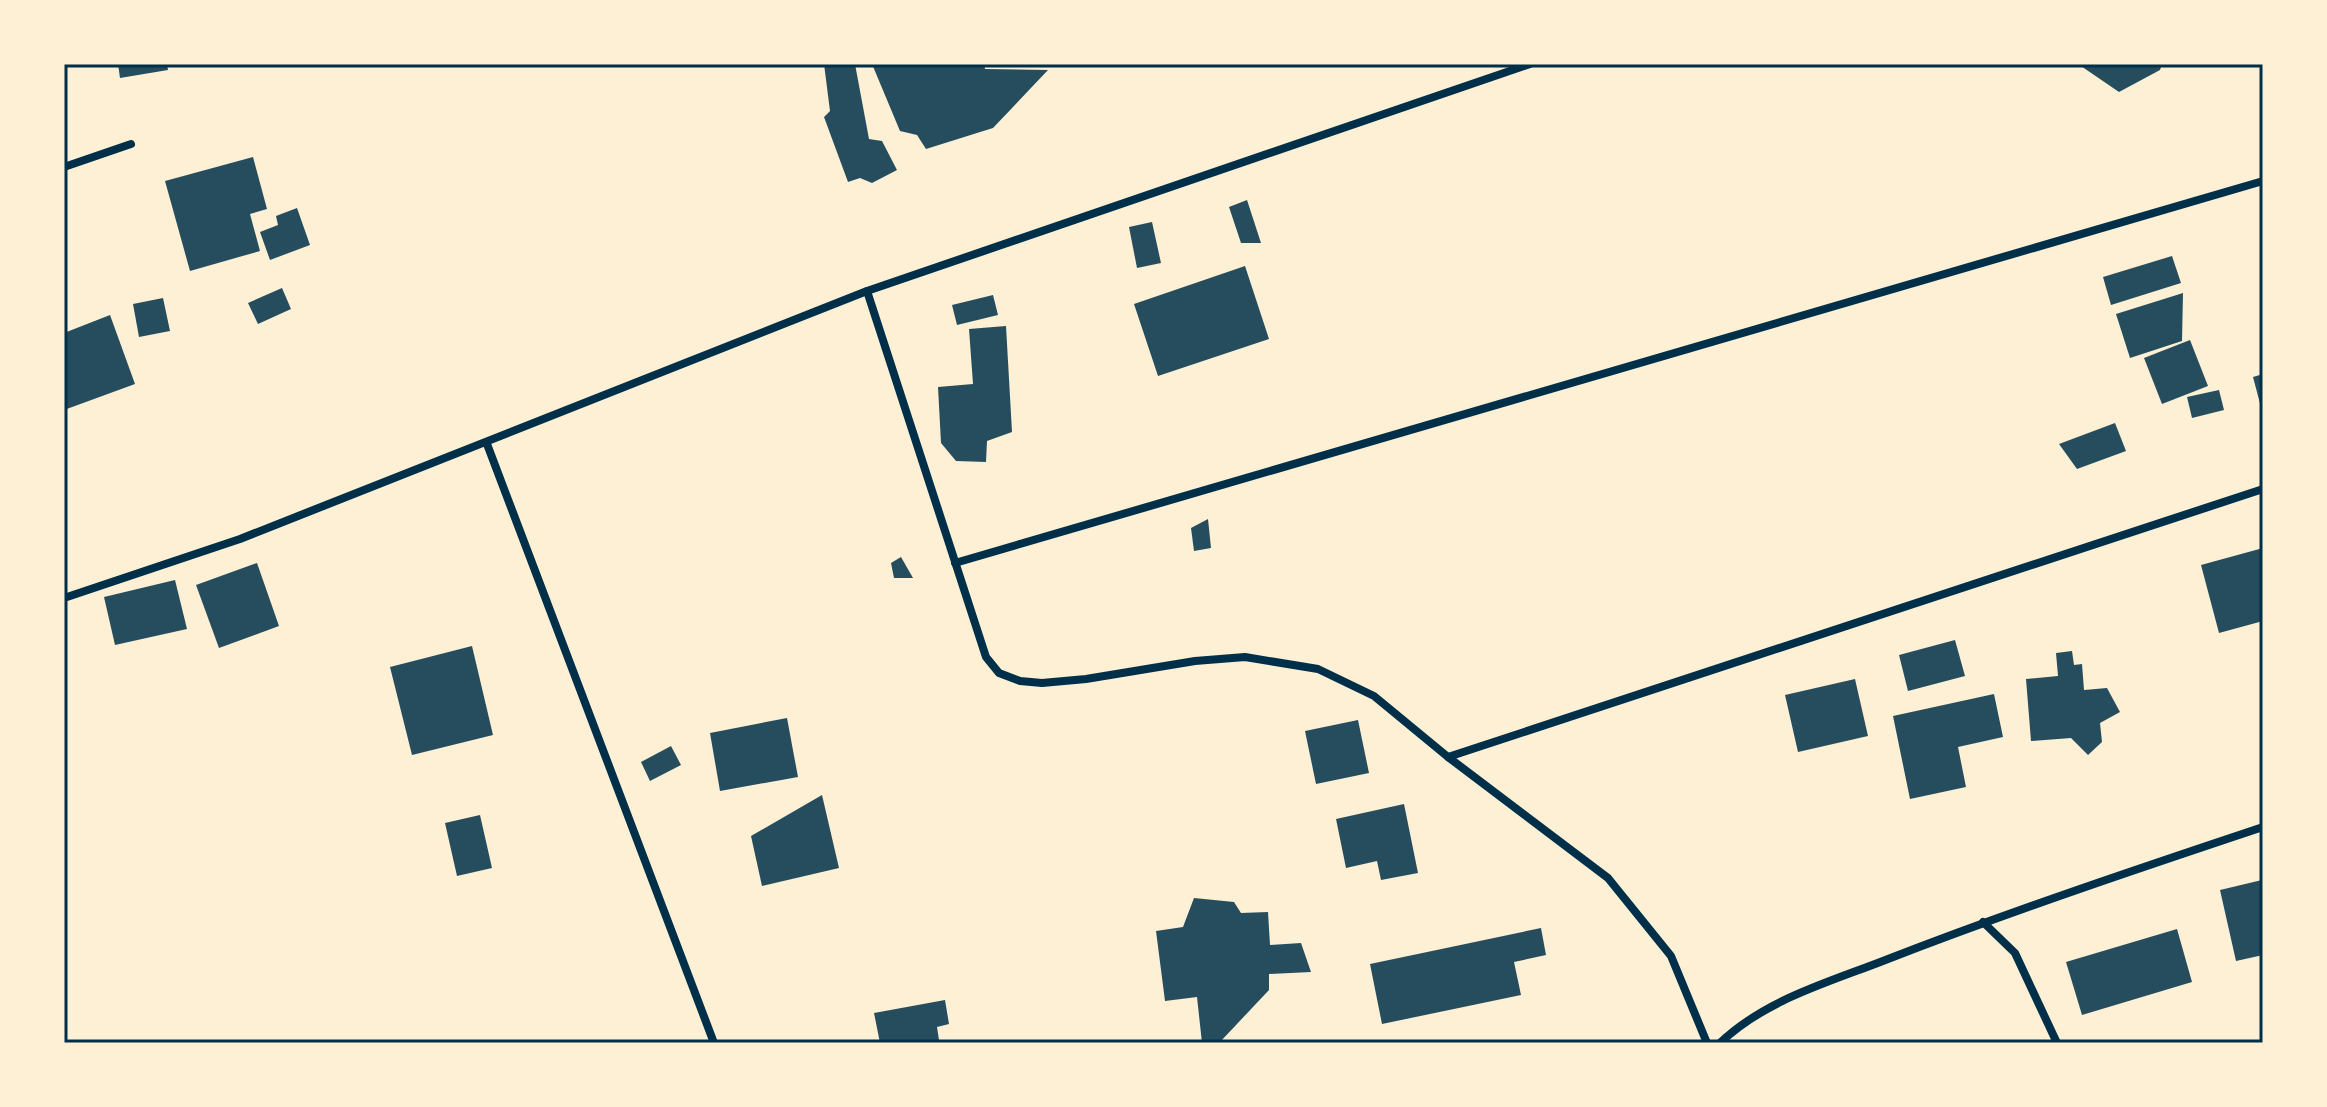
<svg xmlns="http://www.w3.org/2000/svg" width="2327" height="1107" viewBox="0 0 2327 1107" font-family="Rubik,sans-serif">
<rect width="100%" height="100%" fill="#fdf0d5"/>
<g fill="#264d5e">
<path d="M118 64H167L168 70 120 78Z"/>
<path d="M824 64H855L869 139 882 141 897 170 872 183 860 178 848 182 824 117 830 111Z"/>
<path d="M872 64H984L985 69 1048 70 993 128 926 149 917 135 900 131Z"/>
<path d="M2078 64H2162L2160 70 2119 92Z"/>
<path d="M253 157 267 209 250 214 260 251 190 271 165 181Z"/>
<path d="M1247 200 1261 243H1241L1229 207Z"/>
<path d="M297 208 310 245 270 260 260 232 278 225 276 216Z"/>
<path d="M1152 222 1161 263 1137 268 1129 227Z"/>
<path d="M2172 256 2181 283 2111 305 2103 277Z"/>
<path d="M1245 266 1269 339 1158 376 1134 304Z"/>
<path d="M282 288 291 309 258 324 248 303Z"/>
<path d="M2183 293 2182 341 2130 358 2116 314Z"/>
<path d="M993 295 998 315 957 325 952 305Z"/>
<path d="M163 298 170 331 139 337 133 304Z"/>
<path d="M110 315 135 384 64 410V333Z"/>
<path d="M1006 326 1012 432 987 441 986 462 956 461 941 443 938 387 973 384 969 329Z"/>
<path d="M2190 340 2208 386 2162 404 2144 358Z"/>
<path d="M2263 374V411H2262L2253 377Z"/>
<path d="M2219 390 2224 410 2192 418 2187 397Z"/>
<path d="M2115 423 2126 451 2077 469 2059 444Z"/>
<path d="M1208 519 1211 548 1194 551 1191 528Z"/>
<path d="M2263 548V621L2219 633 2201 565Z"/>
<path d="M901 557 913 578H894L891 563Z"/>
<path d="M257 563 279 626 219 648 196 585Z"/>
<path d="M175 580 187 629 115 645 104 597Z"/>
<path d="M1955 640 1965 676 1908 691 1899 655Z"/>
<path d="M472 646 493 735 412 755 390 667Z"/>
<path d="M2072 651 2074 665 2082 664 2084 690 2107 688 2120 712 2100 723 2102 742 2088 755 2071 738 2031 741 2026 679 2058 676 2056 653Z"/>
<path d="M1855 679 1868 736 1798 752 1785 695Z"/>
<path d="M1994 694 2003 737 1958 747 1966 787 1910 799 1893 716Z"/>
<path d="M787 718 798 777 720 791 710 733Z"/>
<path d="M1358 720 1369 773 1316 784 1305 731Z"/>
<path d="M671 746 681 765 650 781 641 762Z"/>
<path d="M822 795 839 868 762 886 751 836Z"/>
<path d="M1404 804 1418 873 1381 880 1377 861 1346 868 1336 819Z"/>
<path d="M480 815 492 868 457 876 445 823Z"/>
<path d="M2262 880 2260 893 2263 892V955L2236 961 2220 890Z"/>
<path d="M1194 898 1234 902 1241 913 1268 912 1270 945 1301 943 1311 972 1269 974V990L1220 1042 1202 1043 1197 997 1165 1001 1156 931 1183 927Z"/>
<path d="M1541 928 1546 955 1514 962 1521 995 1382 1024 1370 964Z"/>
<path d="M2177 929 2192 982 2082 1015 2066 962Z"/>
<path d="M945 1000 949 1024 937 1027 939 1040 925 1043H880L874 1013Z"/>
</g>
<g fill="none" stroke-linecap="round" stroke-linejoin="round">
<g stroke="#003049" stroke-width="8">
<path d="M64 167 131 144"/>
<path d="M867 291 986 657 999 673 1020 681 1042 683 1086 679 1195 661 1245 657 1318 669 1374 696 1448 757 1608 878 1671 956 1707 1043"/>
<path d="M487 444 714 1043"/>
<path d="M955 563 2263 181"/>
<path d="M64 598 240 539 867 291 1530 64"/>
<path d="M1448 757 2263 489"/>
<path d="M1983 922 2015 953 2057 1043"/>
<path d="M1720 1043C1766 999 1830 982 1888 959 2012 911 2137 869 2263 827"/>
</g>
</g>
<rect width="2327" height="1107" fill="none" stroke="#fdf0d5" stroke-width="132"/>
<rect x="66" y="66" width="2195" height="975" fill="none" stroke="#003049" stroke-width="3"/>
</svg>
